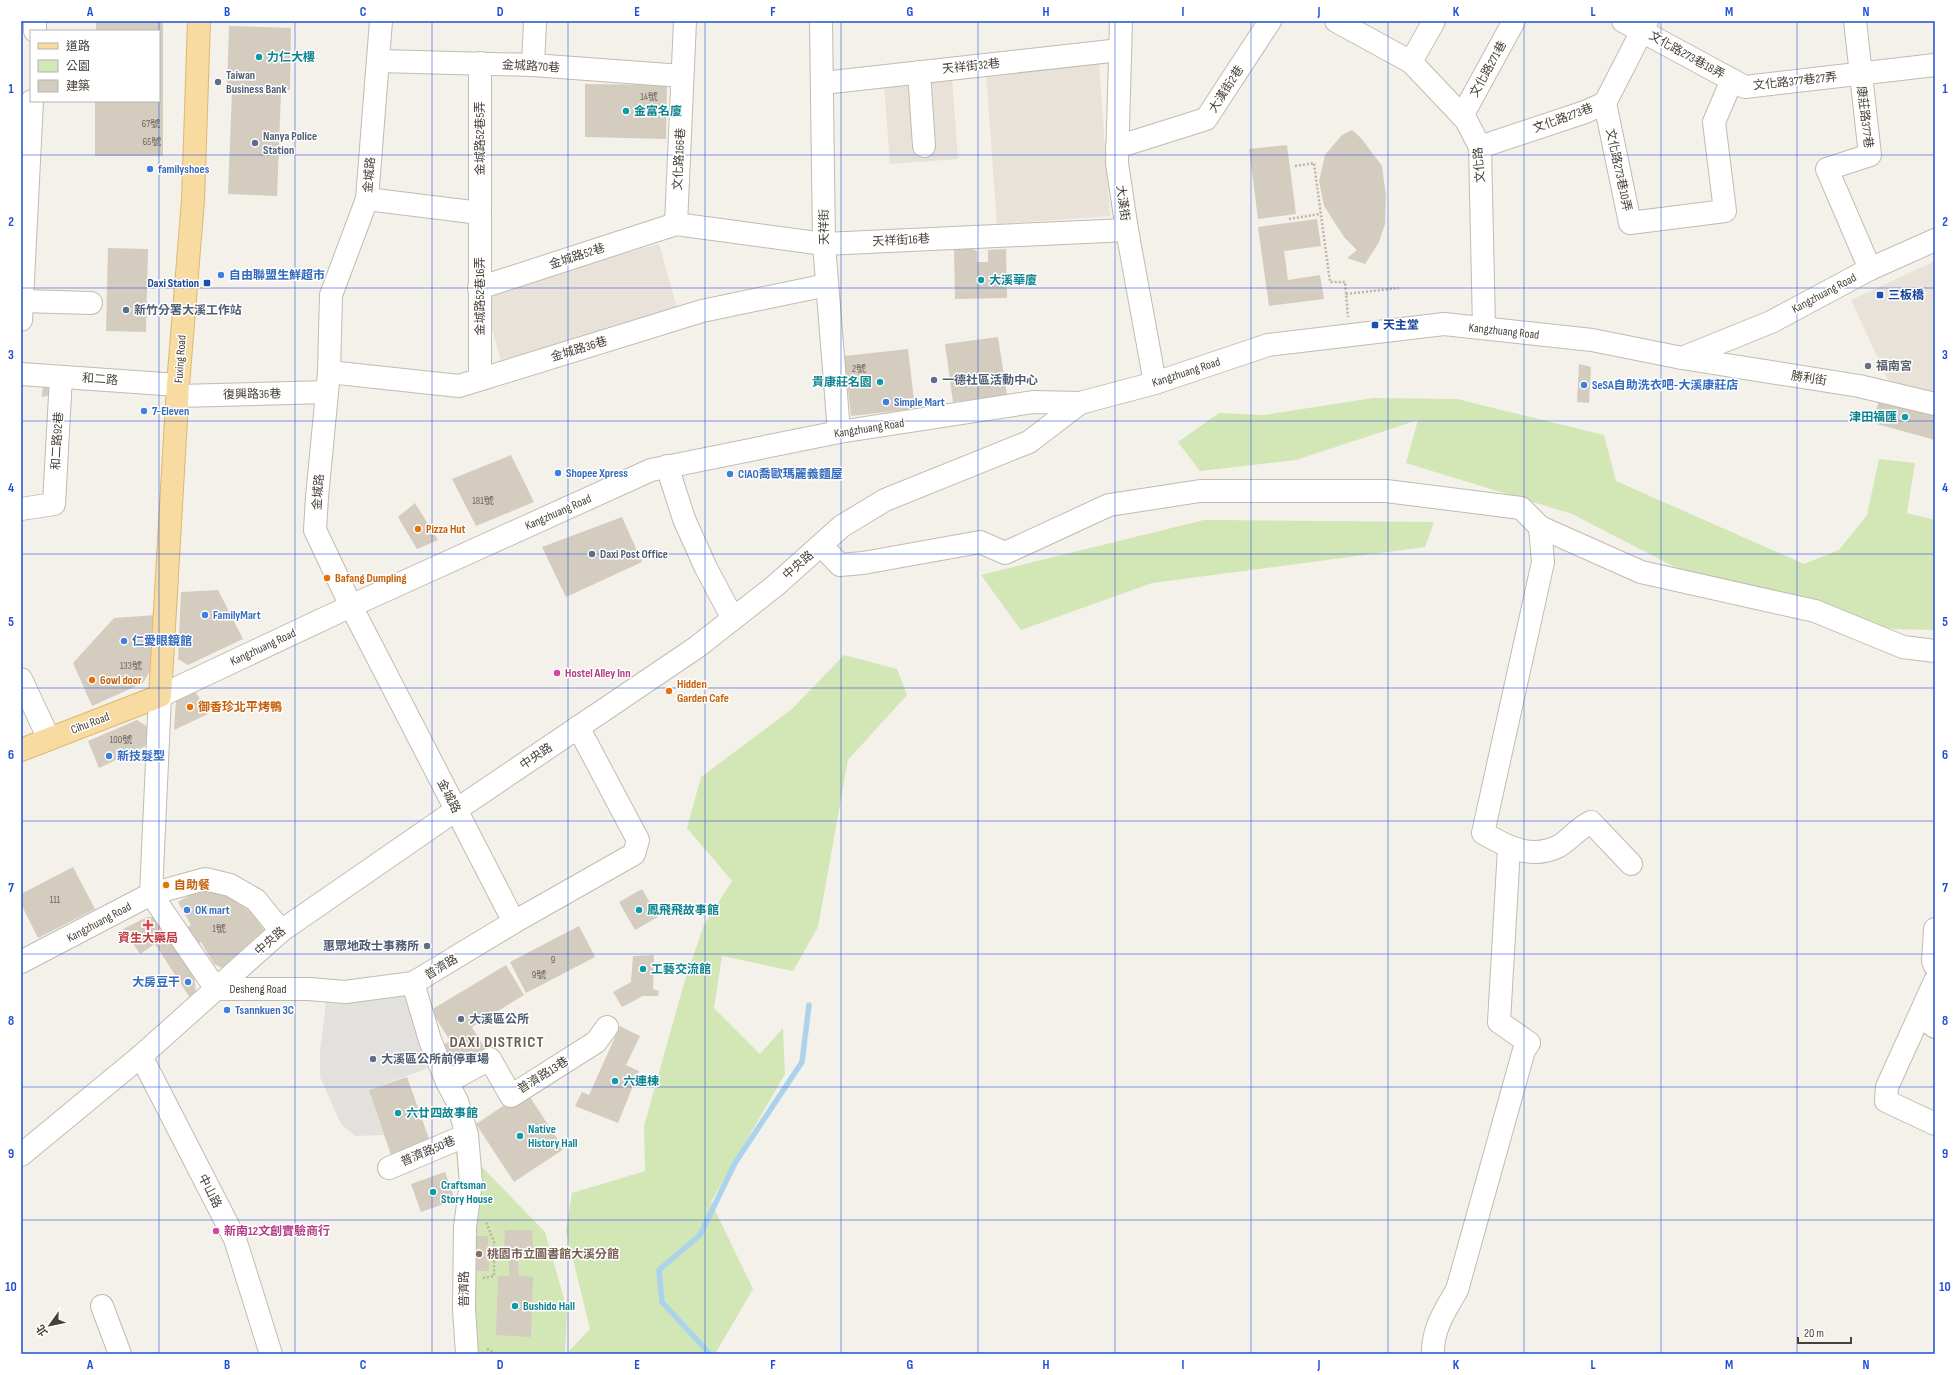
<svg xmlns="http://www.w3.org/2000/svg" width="1956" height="1375" viewBox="0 0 1956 1375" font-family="'Sofia Sans Condensed','Noto Sans TC',sans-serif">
<rect width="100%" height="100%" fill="#f4f1ea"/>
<g fill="#e8e2d9">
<path d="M1099 65 1110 216 997 224 986 73Z"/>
<path d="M952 79 958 159 890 164 884 84Z"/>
<path d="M659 244 678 311 501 361 482 293Z"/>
<path d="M1935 261V391L1925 395 1891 386 1851 300Z"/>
</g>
<g fill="#d2e6b6">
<path d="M1373 398 1457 399 1604 435 1616 481 1804 564 1839 550 1867 515 1879 459 1915 463 1907 513 1935 520V630L1893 629 1698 579 1572 514 1406 463 1418 420 1296 460 1200 471 1178 442 1219 413 1264 415Z"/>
<path d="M1204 520 1434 522 1425 547 1152 583 1021 630 981 575Z"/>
<path d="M844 655 897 669 907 695 848 760 818 927 793 971 722 956 714 1008 760 1054 783 1028 785 1074 711 1202 753 1289 715 1354H566L590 1329 566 1231 572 1193 645 1171 644 1126 685 980 704 925 732 881 687 828 701 777 792 709Z"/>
<path d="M455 1139 545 1232 567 1309 565 1354H473Z"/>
</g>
<path fill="#e3e1de" d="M405 995 428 1068 369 1090 384 1135 355 1136 341 1124 320 1077V1050L326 1003 344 1004Z"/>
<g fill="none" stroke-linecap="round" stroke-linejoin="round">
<path stroke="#abd4ec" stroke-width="5.5" d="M710 1354 662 1302 659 1270 700 1235 735 1163 802 1062 809 1005"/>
</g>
<g fill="#d5ccc0">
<path d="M96 21 163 22V156H95V101H159V31H96Z"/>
<path d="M229 26 291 28 290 90 227 87Z"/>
<path d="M585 84 667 85 666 139 585 137Z"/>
<path d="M232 91 281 93 277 196 228 194Z"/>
<path d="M1352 130 1361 138 1382 166 1386 196 1385 224 1379 242 1365 264 1347 258 1357 250 1344 237 1324 206 1319 181 1325 155 1342 135Z"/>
<path d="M1287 145 1296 214 1258 219 1249 149Z"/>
<path d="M1317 219 1321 246 1284 251 1288 280 1320 275 1324 299 1269 306 1258 227Z"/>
<path d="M108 248 148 249 146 332 106 331Z"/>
<path d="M969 248 977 251V262H988V250L1006 249 1007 298 955 299 954 249Z"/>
<path d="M998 337 1007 395 953 402 945 344Z"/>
<path d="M908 349 915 409 851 416 844 356Z"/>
<path d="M1579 364 1591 367 1589 403 1577 402Z"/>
<path d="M43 381 55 382 52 395 42 397Z"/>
<path d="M1880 396 1935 411V440L1873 423Z"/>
<path d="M511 455 534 502 476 526 452 479Z"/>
<path d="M415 503 438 540 417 549 398 517Z"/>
<path d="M622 517 642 562 566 597 542 547Z"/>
<path d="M218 590 243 639 188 665 178 659 181 592Z"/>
<path d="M156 615 153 666 143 683 92 706 73 663 114 618Z"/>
<path d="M196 692 208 714 174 730 176 699Z"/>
<path d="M137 720 148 727 150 744 99 768 88 741Z"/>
<path d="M73 867 95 909 38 938 21 904V894Z"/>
<path d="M202 888 228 896 251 912 264 930 222 968 214 964 201 942 195 946 185 928 191 925 178 902Z"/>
<path d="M642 889 658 917 635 930 619 902Z"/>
<path d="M147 917H153L160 922 194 974 196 992 190 998 155 944 140 954 123 929Z"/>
<path d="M579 926 595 957 526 993 510 962Z"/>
<path d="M654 955 653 989 659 991 658 996H643L622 1007 613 992 631 982 633 956Z"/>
<path d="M506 965 524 995 472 1027 488 1053 452 1075 436 1049 450 1041 431 1010Z"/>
<path d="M620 1026 640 1036 626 1065 639 1071 618 1123 575 1106 582 1092 589 1095Z"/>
<path d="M407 1077 432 1147 393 1161 369 1090Z"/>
<path d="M526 1091 564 1149 514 1182 476 1124Z"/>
<path d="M445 1172 455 1200 421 1212 411 1184Z"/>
<path d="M505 1230H532L533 1251 521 1252V1259H518L519 1276 533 1277 531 1337 496 1335 498 1276H509V1259H504Z"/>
<path d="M468 1236H488L489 1271H469Z"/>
</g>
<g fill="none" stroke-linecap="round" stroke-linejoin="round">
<g stroke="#c2bbb0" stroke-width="24">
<g id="minor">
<path d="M381 21 367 199 331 295 329 372 317 497 315 530 351 606 514 922"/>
<path d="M821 21 824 244 839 432"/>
<path d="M1121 21 1117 163 1127 230 1155 383"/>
<path d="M1336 21 1411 62 1466 120 1480 147 1484 328"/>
<path d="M1623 21 1745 87 1935 65"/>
<path d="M1855 21 1870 155 1827 169 1870 269"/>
<path d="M35 31V21"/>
<path d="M379 61 533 65 682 76"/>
<path d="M1411 62 1434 21"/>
<path d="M480 63V379"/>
<path d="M533 65 535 21"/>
<path d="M919 72 924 146"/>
<path d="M823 83 1120 50"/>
<path d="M1605 103 1630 223 1725 211 1714 122 1732 80"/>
<path d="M1462 116 1514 21"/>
<path d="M1117 147 1206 119 1270 21"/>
<path d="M1480 147 1585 112 1605 103 1647 21"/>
<path d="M367 199 480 213"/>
<path d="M676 224 685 21"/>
<path d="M479 288 676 224 824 244 1127 230"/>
<path d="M22 301 91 303"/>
<path d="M21 320 32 101"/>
<path d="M1682 358 1771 322 1870 269 1935 240"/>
<path d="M329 372 459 386 702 311 827 285"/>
<path d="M21 374 178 385"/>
<path d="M178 396 327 392"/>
<path d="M667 466 684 519 706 568 733 619"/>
<path d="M21 509 54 504 61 377"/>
<path d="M1540 527 1543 562 1483 833C1507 847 1532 860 1559 846 1571 839 1578 828 1591 822L1631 864"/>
<path d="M821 545 840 565 863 563 980 542 1005 553 1109 505 1200 491H1386L1521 508 1540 527 1641 572 1815 611 1903 647 1935 651"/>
<path d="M21 679 49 739"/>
<path d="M151 894 160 696 351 606 651 470 839 432 1033 402 1080 403 1155 383 1268 345 1444 324 1592 340 1682 358 1859 386 1935 404"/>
<path d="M151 894 216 989"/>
<path d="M1935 929 1933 961 1935 966"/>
<path d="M21 962 151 894 205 879 230 885 256 900 281 931"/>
<path d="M1935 981 1887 1087 1886 1101 1935 1124"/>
<path d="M413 983 430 1040 447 1082 457 1101 467 1135 471 1182 465 1227 464 1309 467 1354"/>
<path d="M216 989H309L345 992 413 983 514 922 634 854 638 840 578 727"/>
<path d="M1920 1016 1935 1027"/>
<path d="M141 1056 235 1239 271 1354"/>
<path d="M447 1082 490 1059 511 1096 596 1042 607 1027"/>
<path d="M21 1155 141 1056 281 931 456 810 697 647 776 585 842 526 885 500 1029 442 1080 403"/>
<path d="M389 1168 467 1135"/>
<path d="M102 1306 120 1354"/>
<path d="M1433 1354C1432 1330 1445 1310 1457 1290L1524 1050 1529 1043 1499 1022 1509 848"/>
</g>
</g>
<g stroke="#ddb870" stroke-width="24">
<path id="major" d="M21 750 160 696 178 385 193 200 199 21"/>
</g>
<g stroke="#c0b39f" stroke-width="2.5" stroke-dasharray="2 2" stroke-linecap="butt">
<path d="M1295 166 1314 163 1330 282H1345L1348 317"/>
<path d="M1289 219 1320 214"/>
<path d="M1346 294 1399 288"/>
<path d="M483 1278 494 1276V1242L486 1222"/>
<path d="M487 1349 497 1354"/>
</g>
<use href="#minor" stroke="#fff" stroke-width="22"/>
<use href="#major" stroke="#f8dba0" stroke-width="22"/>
</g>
<path fill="none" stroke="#1d4ed8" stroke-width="1" stroke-opacity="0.55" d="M159 21V31M295 21V1354M432 21V1354M568 21V1354M705 21V1354M841 21V1354M978 21V1354M1115 21V1354M1251 21V1354M1388 21V1354M1524 21V1354M1661 21V1354M1797 21V1354M159 101V1354M21 155H1935M21 288H1935M21 421H1935M21 554H1935M21 688H1935M21 821H1935M21 954H1935M21 1087H1935M21 1220H1935"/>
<g fill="#0f9aa8" stroke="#fff" stroke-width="1.5">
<circle cx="259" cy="57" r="4"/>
<circle cx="626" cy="111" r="4"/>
<circle cx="981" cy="280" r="4"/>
<circle cx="880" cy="382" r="4"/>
<circle cx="1905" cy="417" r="4"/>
<circle cx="639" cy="910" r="4"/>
<circle cx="643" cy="969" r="4"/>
<circle cx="615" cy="1081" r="4"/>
<circle cx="398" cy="1113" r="4"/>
<circle cx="520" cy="1136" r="4"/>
<circle cx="433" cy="1192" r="4"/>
<circle cx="515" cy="1306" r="4"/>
</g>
<g fill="#5c6f8a" stroke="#fff" stroke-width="1.5">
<circle cx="218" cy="82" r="4"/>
<circle cx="255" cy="143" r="4"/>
<circle cx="126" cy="310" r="4"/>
<circle cx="934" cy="380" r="4"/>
<circle cx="592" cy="554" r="4"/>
<circle cx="427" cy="946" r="4"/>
<circle cx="461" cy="1019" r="4"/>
<circle cx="373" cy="1059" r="4"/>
</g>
<g fill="#3f7fe0" stroke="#fff" stroke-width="1.5">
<circle cx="150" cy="169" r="4"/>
<circle cx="221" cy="275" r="4"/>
<circle cx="1584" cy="385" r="4"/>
<circle cx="886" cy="402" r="4"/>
<circle cx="144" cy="411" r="4"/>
<circle cx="558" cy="473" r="4"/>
<circle cx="730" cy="474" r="4"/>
<circle cx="205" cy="615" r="4"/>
<circle cx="124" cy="641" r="4"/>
<circle cx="109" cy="756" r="4"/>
<circle cx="187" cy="910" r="4"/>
<circle cx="188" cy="982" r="4"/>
<circle cx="227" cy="1010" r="4"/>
</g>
<g fill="#1a4fb4" stroke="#fff" stroke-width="1.5">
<rect x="203" y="279" width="8" height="8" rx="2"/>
<rect x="1876" y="291" width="8" height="8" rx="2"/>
<rect x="1371" y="321" width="8" height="8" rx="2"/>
</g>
<circle fill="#6b7280" stroke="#fff" stroke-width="1.5" cx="1868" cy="366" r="4"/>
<g fill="#e8710a" stroke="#fff" stroke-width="1.5">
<circle cx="418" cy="529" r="4"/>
<circle cx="327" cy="578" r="4"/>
<circle cx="92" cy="680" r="4"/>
<circle cx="669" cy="691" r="4"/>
<circle cx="190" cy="707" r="4"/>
<circle cx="166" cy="885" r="4"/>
</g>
<g fill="#d1479c" stroke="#fff" stroke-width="1.5">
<circle cx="557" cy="673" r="4"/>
<circle cx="216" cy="1231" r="4"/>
</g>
<path fill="#e0444e" stroke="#fff" stroke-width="1.5" d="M146 919h4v4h4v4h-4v4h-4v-4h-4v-4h4z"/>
<circle fill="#8d6e63" stroke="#fff" stroke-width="1.5" cx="479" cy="1254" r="4"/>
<g text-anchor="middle" stroke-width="3" stroke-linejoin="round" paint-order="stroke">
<g font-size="10" fill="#6b645b">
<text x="649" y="100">14號</text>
<text x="151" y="127">67號</text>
<text x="152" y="145">65號</text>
<text x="859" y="372">2號</text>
<text x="483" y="504">181號</text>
<text x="131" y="669">133號</text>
<text x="121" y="743">100號</text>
<text x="55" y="903">111</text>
<text x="219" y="932">1號</text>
<text x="553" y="963">9</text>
<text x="539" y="978">9號</text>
</g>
<g font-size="12" fill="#484139" stroke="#fff">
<text transform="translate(1687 55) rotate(29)" y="4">文化路273巷18弄</text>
<text transform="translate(531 66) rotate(3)" y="4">金城路70巷</text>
<text transform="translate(971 66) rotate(-6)" y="4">天祥街32巷</text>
<text transform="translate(1488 69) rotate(-61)" y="4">文化路271巷</text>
<text transform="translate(1795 81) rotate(-6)" y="4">文化路377巷27弄</text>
<text transform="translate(1226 89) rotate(-57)" y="4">大漢街2巷</text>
<text transform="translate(1865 117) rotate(83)" y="4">康莊路377巷</text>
<text transform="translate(1563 118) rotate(-20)" y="4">文化路273巷</text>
<text transform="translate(480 138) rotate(-90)" y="4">金城路52巷5弄</text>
<text transform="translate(679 159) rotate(-87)" y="4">文化路166巷</text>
<text transform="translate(1479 165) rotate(-95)" y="4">文化路</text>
<text transform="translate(1619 170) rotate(78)" y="4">文化路273巷10弄</text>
<text transform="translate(369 175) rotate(-85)" y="4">金城路</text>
<text transform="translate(1123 203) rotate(82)" y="4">大漢街</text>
<text transform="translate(824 227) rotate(-91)" y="4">天祥街</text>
<text transform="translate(901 240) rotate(-3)" y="4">天祥街16巷</text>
<text transform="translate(577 256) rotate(-18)" y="4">金城路52巷</text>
<text transform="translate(1824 293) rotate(-28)" y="4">Kangzhuang Road</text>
<text transform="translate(480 296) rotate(-90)" y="4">金城路52巷16弄</text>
<text transform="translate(1504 331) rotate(6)" y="4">Kangzhuang Road</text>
<text transform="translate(579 349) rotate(-17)" y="4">金城路36巷</text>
<text transform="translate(180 359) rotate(-86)" y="4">Fuxing Road</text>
<text transform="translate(1186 372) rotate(-18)" y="4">Kangzhuang Road</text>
<text transform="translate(1809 378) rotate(9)" y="4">勝利街</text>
<text transform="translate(100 379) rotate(4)" y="4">和二路</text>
<text transform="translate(252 394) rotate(-1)" y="4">復興路36巷</text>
<text transform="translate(869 428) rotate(-9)" y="4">Kangzhuang Road</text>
<text transform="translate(57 441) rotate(-87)" y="4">和二路92巷</text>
<text transform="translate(318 492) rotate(-86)" y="4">金城路</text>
<text transform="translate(558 512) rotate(-24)" y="4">Kangzhuang Road</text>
<text transform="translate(798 565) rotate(-41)" y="4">中央路</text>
<text transform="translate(263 647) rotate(-25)" y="4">Kangzhuang Road</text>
<text transform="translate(90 723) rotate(-21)" y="4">Cihu Road</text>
<text transform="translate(536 756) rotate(-34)" y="4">中央路</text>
<text transform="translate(449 796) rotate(63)" y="4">金城路</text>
<text transform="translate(99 922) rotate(-28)" y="4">Kangzhuang Road</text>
<text transform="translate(270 941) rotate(-41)" y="4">中央路</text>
<text transform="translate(441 967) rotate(-31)" y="4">普濟路</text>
<text x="258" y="993">Desheng Road</text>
<text transform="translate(543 1075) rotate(-32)" y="4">普濟路13巷</text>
<text transform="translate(428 1151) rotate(-23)" y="4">普濟路50巷</text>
<text transform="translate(210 1191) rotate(63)" y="4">中山路</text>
<text transform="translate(464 1289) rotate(-90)" y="4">普濟路</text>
</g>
<g font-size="12" font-weight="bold" fill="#0d838f" stroke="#fff" text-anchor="start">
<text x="267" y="61">力仁大樓</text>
<text x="634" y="115">金富名廈</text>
<text x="989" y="284">大溪華廈</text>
<text x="872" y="386" text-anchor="end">貴康莊名園</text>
<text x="1897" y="421" text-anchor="end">津田福匯</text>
<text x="647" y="914">鳳飛飛故事館</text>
<text x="651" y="973">工藝交流館</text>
<text x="623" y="1085">六連棟</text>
<text x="406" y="1117">六廿四故事館</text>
<text x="528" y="1133">Native<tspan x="528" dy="14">History Hall</tspan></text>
<text x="441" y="1189">Craftsman<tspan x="441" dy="14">Story House</tspan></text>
<text x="523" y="1310">Bushido Hall</text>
</g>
<g font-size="12" font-weight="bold" fill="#4e5e75" stroke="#fff" text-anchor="start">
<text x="226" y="79">Taiwan<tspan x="226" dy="14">Business Bank</tspan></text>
<text x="263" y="140">Nanya Police<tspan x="263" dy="14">Station</tspan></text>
<text x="134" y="314">新竹分署大溪工作站</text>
<text x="942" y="384">一德社區活動中心</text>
<text x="600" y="558">Daxi Post Office</text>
<text x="419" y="950" text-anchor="end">惠眾地政士事務所</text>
<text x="469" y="1023">大溪區公所</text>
<text x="381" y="1063">大溪區公所前停車場</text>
</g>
<g font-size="12" font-weight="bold" fill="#366cbe" stroke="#fff" text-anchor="start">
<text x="158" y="173">familyshoes</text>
<text x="229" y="279">自由聯盟生鮮超市</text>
<text x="1592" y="389">SeSA自助洗衣吧-大溪康莊店</text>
<text x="894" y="406">Simple Mart</text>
<text x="152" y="415">7-Eleven</text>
<text x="566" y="477">Shopee Xpress</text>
<text x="738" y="478">CIAO喬歐瑪麗義麵屋</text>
<text x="213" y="619">FamilyMart</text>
<text x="132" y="645">仁愛眼鏡館</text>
<text x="117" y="760">新技髮型</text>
<text x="195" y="914">OK mart</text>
<text x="180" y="986" text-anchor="end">大房豆干</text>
<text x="235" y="1014">Tsannkuen 3C</text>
</g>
<g font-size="12" font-weight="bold" fill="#164399" stroke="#fff" text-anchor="start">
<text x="199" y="287" text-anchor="end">Daxi Station</text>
<text x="1888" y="299">三板橋</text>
<text x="1383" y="329">天主堂</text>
</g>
<g font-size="12" font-weight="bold" fill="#5b616d" stroke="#fff" text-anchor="start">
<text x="1876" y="370">福南宮</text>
</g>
<g font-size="12" font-weight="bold" fill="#c56008" stroke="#fff" text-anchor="start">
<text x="426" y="533">Pizza Hut</text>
<text x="335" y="582">Bafang Dumpling</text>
<text x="100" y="684">6owl door</text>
<text x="677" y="688">Hidden<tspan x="677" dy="14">Garden Cafe</tspan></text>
<text x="198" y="711">御香珍北平烤鴨</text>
<text x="174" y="889">自助餐</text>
</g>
<g font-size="12" font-weight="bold" fill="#b23c85" stroke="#fff" text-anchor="start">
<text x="565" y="677">Hostel Alley Inn</text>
<text x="224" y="1235">新南12文創實驗商行</text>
</g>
<g font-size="12" font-weight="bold" fill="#be3a42" stroke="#fff">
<text x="148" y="942">資生大藥局</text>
</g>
<g font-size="12" font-weight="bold" fill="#785e54" stroke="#fff" text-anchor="start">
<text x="487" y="1258">桃園市立圖書館大溪分館</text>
</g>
<g font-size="16" font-weight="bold" letter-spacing="1" fill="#6a5f51" stroke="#fff">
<text x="497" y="1047">DAXI DISTRICT</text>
</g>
</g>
<rect width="1956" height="1375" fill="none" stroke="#ffffff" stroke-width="44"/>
<rect x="30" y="30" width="130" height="72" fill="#ffffff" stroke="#b6b3b0"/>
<rect x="38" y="43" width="20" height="6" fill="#f8dba0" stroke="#b6b3b0"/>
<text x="66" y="50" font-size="12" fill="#484139">道路</text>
<rect x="38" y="60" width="20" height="12" fill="#d2e6b6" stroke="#b6b3b0"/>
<text x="66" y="70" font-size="12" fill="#484139">公園</text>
<rect x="38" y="80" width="20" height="12" fill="#d5ccc0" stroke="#b6b3b0"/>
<text x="66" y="90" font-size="12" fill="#484139">建築</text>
<g transform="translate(50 1325) rotate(237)" stroke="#ffffff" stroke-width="3" paint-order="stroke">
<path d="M0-3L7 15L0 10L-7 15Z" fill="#484139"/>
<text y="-6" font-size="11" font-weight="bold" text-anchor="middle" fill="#484139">北</text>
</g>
<path d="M1798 1337v6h53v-6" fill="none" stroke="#484139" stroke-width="2"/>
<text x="1804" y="1337" font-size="12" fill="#484139" stroke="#ffffff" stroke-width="3" paint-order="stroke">20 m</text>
<rect x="22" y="22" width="1912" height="1331" fill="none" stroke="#1d4ed8" stroke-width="1.5"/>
<g font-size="13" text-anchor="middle" font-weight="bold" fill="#1d4ed8">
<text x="90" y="16">A</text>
<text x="227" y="16">B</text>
<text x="363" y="16">C</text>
<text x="500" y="16">D</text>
<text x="637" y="16">E</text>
<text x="773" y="16">F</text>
<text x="910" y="16">G</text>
<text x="1046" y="16">H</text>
<text x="1183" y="16">I</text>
<text x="1319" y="16">J</text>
<text x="1456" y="16">K</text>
<text x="1593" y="16">L</text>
<text x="1729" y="16">M</text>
<text x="1866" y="16">N</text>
<text x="11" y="93">1</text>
<text x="1945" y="93">1</text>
<text x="11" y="226">2</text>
<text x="1945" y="226">2</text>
<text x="11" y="359">3</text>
<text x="1945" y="359">3</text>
<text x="11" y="492">4</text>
<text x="1945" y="492">4</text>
<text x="11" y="626">5</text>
<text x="1945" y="626">5</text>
<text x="11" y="759">6</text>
<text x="1945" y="759">6</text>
<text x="11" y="892">7</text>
<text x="1945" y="892">7</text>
<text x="11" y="1025">8</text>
<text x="1945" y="1025">8</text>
<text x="11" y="1158">9</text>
<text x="1945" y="1158">9</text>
<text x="11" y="1291">10</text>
<text x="1945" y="1291">10</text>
<text x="90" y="1369">A</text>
<text x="227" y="1369">B</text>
<text x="363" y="1369">C</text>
<text x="500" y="1369">D</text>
<text x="637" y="1369">E</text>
<text x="773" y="1369">F</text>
<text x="910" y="1369">G</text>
<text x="1046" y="1369">H</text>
<text x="1183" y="1369">I</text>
<text x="1319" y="1369">J</text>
<text x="1456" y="1369">K</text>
<text x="1593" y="1369">L</text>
<text x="1729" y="1369">M</text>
<text x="1866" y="1369">N</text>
</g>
</svg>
